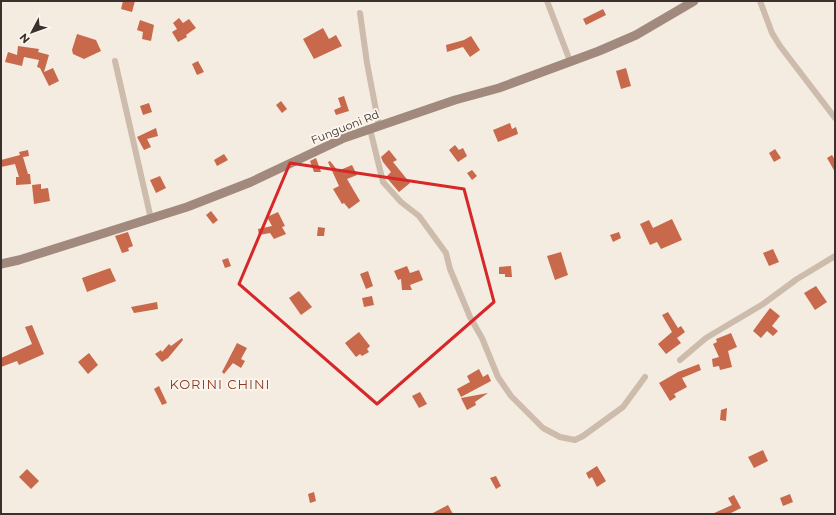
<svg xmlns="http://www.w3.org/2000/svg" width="836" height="515" viewBox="0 0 836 515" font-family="Montserrat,sans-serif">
<rect width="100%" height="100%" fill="#f4ebe1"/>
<g fill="#c8694b">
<path d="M123 1H135L132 12 121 9Z"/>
<path d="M603 9 606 15 586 25 583 19Z"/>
<path d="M179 18 183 23 189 19 196 28 186 35 187 37 178 42 172 32 177 29 173 23Z"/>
<path d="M140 20 154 25 151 41 142 39 143 32 137 30Z"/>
<path d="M323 28 329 39 336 35 342 46 314 59 303 39Z"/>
<path d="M77 34 96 40 101 51 84 59 73 54 72 50Z"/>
<path d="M471 36 480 50 470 57 463 47 447 52 446 45 464 40Z"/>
<path d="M18 46 39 49 38 52 49 55 44 72 53 68 59 81 49 86 40 68 37 67 39 60 24 57 22 66 5 62 8 52 17 55Z"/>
<path d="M198 61 204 72 197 75 192 64Z"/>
<path d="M626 68 631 86 621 89 616 71Z"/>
<path d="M344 96 349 111 336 115 334 110 341 107 338 98Z"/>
<path d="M281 101 287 109 282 113 276 105Z"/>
<path d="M149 103 152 112 143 115 140 106Z"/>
<path d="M510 123 512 129 516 127 518 134 498 142 493 130Z"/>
<path d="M156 128 158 136 147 139 151 147 144 150 137 137Z"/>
<path d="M455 145 459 150 463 148 467 156 458 162 449 150Z"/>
<path d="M775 149 781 158 774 162 769 153Z"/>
<path d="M28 150 29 156 23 157 28 174H30L31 184 16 185V177H19L15 164 1 167V160L20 155 19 152Z"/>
<path d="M389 150 397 160 393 162 410 183 399 192 386 177 391 172 383 162 381 157Z"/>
<path d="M224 154 228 160 217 166 214 160Z"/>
<path d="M832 155 835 160V172L827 158Z"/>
<path d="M316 158 321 172H314L310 161Z"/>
<path d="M330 161 338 171 352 165 357 175 347 179 360 201 349 209 344 203 342 204 333 189 339 186 328 162Z"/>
<path d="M472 170 477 176 472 180 467 173Z"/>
<path d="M160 176 166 188 156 193 150 180Z"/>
<path d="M41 184V189L48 188 50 201 34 204 32 185Z"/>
<path d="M211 211 218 220 213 224 206 215Z"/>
<path d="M278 212 285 226 282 227 286 234 274 239 270 233 259 235 258 229 272 226 267 217Z"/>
<path d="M672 219 682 240 661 249 657 242 650 245 640 224 649 220 653 228Z"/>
<path d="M318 227 325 228 324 236H317Z"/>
<path d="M128 232 133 246 128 248 129 251 122 253 115 236Z"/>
<path d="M619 232 621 238 613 242 610 235Z"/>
<path d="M773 249 779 262 769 266 763 253Z"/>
<path d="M561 252 568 275 555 280 547 256Z"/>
<path d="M228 258 231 266 225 268 222 260Z"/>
<path d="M407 266 410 273 419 270 423 280 410 285 412 290H402L401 279 398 280 394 271Z"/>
<path d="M511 266 512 277H505V274H499V267Z"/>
<path d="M110 268 116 281 87 292 82 278Z"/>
<path d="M368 271 373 286 366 289 360 274Z"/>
<path d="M816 286 827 302 815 310 804 293Z"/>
<path d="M299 291 312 307 301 315 289 298Z"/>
<path d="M372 296 374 305 364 307 362 298Z"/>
<path d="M157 302 158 309 134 313 131 307Z"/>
<path d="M770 308 780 316 772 326 778 331 773 336 767 331 761 338 753 331Z"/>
<path d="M668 312 678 328 681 326 685 332 677 338 681 343 666 354 658 344 672 332 662 315Z"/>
<path d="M32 325 44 354 19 365 17 361 1 367V358L32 344 25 327Z"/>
<path d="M359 332 370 346 367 349 369 352 362 356 360 354 356 357 345 343Z"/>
<path d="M731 333 737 347 728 351 732 367 720 370 719 366 713 367 712 359 719 357 713 344 717 342 716 339Z"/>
<path d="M182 338 183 340 168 358 162 362 155 354 161 350 162 352 169 344 171 346Z"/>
<path d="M237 343 247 348 241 359 245 361 241 368 233 363 224 374 222 372Z"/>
<path d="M89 353 98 365 88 374 78 362Z"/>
<path d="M699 364 701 370 682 378 687 387 674 394 676 397 670 401 659 383 678 372Z"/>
<path d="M479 369 483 377 488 374 491 381 461 397 457 389 470 382 467 376Z"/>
<path d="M159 386 167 403 162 405 154 389Z"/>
<path d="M420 392 427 404 419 408 412 396Z"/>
<path d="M488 393 475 402 476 405 467 410 461 398Z"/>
<path d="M727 408 726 421 720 420 721 410Z"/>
<path d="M763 450 768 461 754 468 748 457Z"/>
<path d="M597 466 606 481 597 487 592 477 589 479 586 473Z"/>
<path d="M27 469 39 481 31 489 19 477Z"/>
<path d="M496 476 501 486 496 489 490 478Z"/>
<path d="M314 492 316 501 310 503 308 494Z"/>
<path d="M790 494 793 502 783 506 780 498Z"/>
<path d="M734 495 741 508 729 514H712L732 505 728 498Z"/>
<path d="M448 505 453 514H431Z"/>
</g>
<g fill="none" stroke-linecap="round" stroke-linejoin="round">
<g stroke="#cdbbac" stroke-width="6">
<path d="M547 1 570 61"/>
<path d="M760 1 772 33 780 46 835 118"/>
<path d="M360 13 367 63 379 126"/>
<path d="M115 61 151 219"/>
<path d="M370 129 383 182 401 202 419 216 446 253 450 269 470 317 482 338 498 377 511 396 543 428 560 437 575 440 583 436 623 407 645 377"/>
<path d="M680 360 706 338 763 304 797 279 835 256"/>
</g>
<path stroke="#a18a7d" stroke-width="9" d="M1 264 19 260 187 207 251 182 344 138 455 100 499 88 599 51 636 35 694 1"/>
</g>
<path fill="none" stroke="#d62828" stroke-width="3" stroke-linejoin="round" d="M290 163 464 189 494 302 377 404 239 284Z"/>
<g text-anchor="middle" stroke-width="4" stroke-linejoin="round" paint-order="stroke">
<g font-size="11" fill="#3b302b" stroke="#fbf5ee">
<text transform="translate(345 127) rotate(-22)" y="4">Funguoni Rd</text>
</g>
<g font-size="13" letter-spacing="1" fill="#8c3b22" stroke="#fbf5ee">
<text x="220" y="389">KORINI CHINI</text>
</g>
</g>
<rect width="836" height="515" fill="none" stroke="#3b302b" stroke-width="4"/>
<g transform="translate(32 32) rotate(229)" stroke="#fbf5ee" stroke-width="3" paint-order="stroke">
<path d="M0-3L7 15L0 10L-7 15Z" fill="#3b302b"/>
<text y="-6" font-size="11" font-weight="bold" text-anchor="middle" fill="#3b302b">N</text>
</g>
</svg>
